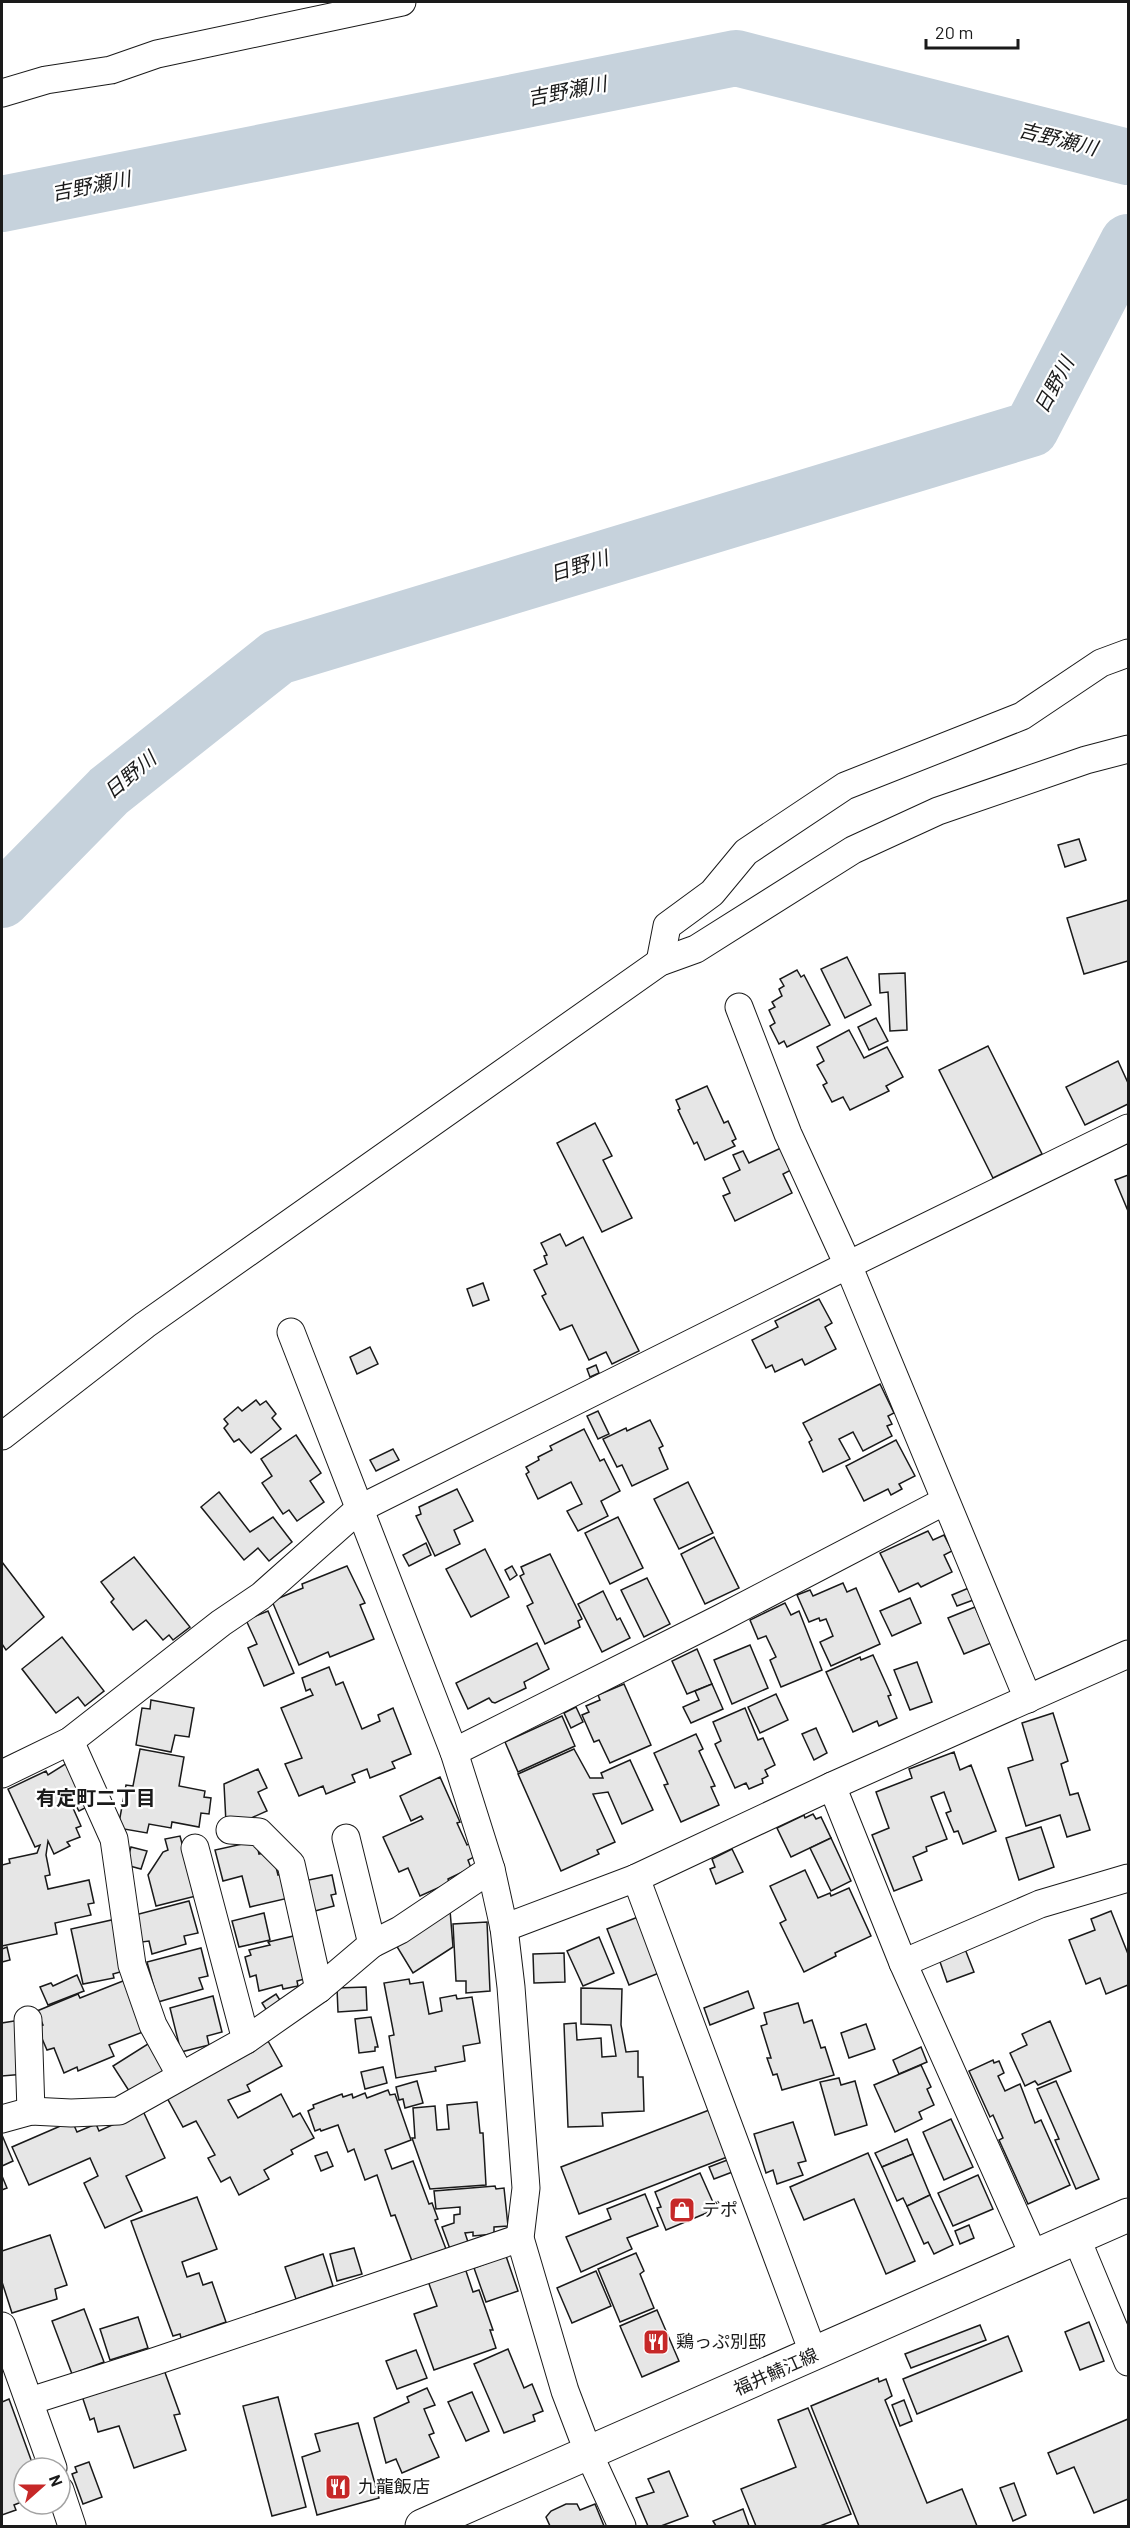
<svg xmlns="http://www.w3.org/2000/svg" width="1130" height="2528" viewBox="0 0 1130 2528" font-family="Barlow,'Noto Sans JP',sans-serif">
<rect width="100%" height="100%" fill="#fff"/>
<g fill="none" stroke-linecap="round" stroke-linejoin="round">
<g stroke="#c6d2dc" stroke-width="56">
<path d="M2 204 736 58 1128 157"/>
<path d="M2 900 109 791 278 657 1031 429 1128 242"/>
</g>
</g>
<g fill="#e6e6e6" stroke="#1a1a1a" stroke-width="1.5">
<path d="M1079 839 1086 860 1065 867 1058 845Z"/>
<path d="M1128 900V961L1084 974 1067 918Z"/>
<path d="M847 957 871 1005 845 1018 821 969Z"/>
<path d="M797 970 801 977 804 975 830 1025 787 1047 784 1041 779 1044 770 1026 775 1023 769 1010 775 1007 772 1002 782 996 779 989 784 986 780 979Z"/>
<path d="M905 973 907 1030 890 1031 888 992 880 993 879 974Z"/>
<path d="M876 1018 888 1041 869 1050 858 1027Z"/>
<path d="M849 1030 864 1058 887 1047 903 1077 886 1086 889 1091 850 1110 843 1097 832 1102 823 1085 827 1083 817 1065 824 1061 817 1047Z"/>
<path d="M988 1046 1042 1154 993 1178 939 1070Z"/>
<path d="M1118 1061 1128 1083V1104L1085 1125 1066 1087Z"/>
<path d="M707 1086 724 1123 728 1121 736 1139 732 1141 735 1146 705 1160 697 1142 694 1144 678 1110 680 1109 676 1100Z"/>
<path d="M595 1123 612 1156 603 1160 632 1218 602 1232 557 1143Z"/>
<path d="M783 1147 793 1169 783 1174 792 1193 735 1221 723 1196 730 1193 723 1178 740 1170 733 1155 743 1151 749 1163Z"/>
<path d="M1128 1175V1211L1115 1180Z"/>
<path d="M560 1234 566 1246 583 1237 639 1351 612 1364 606 1352 589 1360 572 1325 560 1330 542 1296 546 1294 534 1270 547 1264 544 1256 547 1255 541 1243Z"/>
<path d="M483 1283 489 1300 473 1306 467 1289Z"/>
<path d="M819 1299 832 1323 825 1327 836 1349 805 1365 802 1359 775 1372 772 1365 766 1368 752 1340 778 1327 775 1321Z"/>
<path d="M370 1347 378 1364 357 1374 350 1357Z"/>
<path d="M596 1365 599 1373 590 1377 587 1369Z"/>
<path d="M880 1384 894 1413 888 1416 892 1424 887 1426 892 1436 863 1451 853 1432 839 1439 850 1459 823 1472 809 1442 812 1440 803 1423Z"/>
<path d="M256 1400 260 1405 266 1401 276 1414 272 1418 281 1429 251 1453 239 1439 234 1442 224 1428 228 1424 224 1419 238 1407 242 1411Z"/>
<path d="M598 1411 609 1434 598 1439 587 1416Z"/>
<path d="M650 1420 663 1446 659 1448 668 1469 632 1486 622 1465 617 1467 603 1439 626 1428 627 1431Z"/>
<path d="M584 1429 600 1461 604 1459 620 1491 601 1501 608 1516 578 1531 567 1511 582 1504 571 1482 538 1499 526 1474 529 1472 526 1467 539 1460 538 1457 552 1450 550 1446Z"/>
<path d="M296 1435 321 1473 310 1481 324 1502 297 1521 289 1510 283 1514 262 1483 272 1476 261 1459Z"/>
<path d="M896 1440 915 1476 899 1484 902 1489 891 1495 888 1489 864 1501 846 1466Z"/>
<path d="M393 1449 399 1460 376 1471 370 1460Z"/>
<path d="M688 1482 713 1533 679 1549 654 1499Z"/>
<path d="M457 1489 473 1521 454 1530 460 1544 435 1556 416 1516 421 1514 419 1507Z"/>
<path d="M219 1492 250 1532 273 1517 292 1542 269 1561 258 1548 244 1560 201 1507Z"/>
<path d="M618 1517 643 1568 610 1584 585 1533Z"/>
<path d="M928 1531 933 1540 944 1535 952 1551 944 1555 952 1572 921 1587 918 1583 899 1592 880 1553Z"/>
<path d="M714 1537 739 1588 705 1604 681 1554Z"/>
<path d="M426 1543 431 1555 409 1566 403 1555Z"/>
<path d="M485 1549 509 1597 471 1617 446 1569Z"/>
<path d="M550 1554 582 1619 578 1621 580 1627 545 1644 527 1606 533 1603 520 1576 524 1574 521 1567Z"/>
<path d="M134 1557 190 1627 173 1640 169 1635 163 1640 146 1620 133 1630 111 1602 114 1599 101 1582Z"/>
<path d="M2 1562 44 1617 6 1650 2 1644Z"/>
<path d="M347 1566 365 1603 360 1605 374 1639 330 1657 328 1652 299 1665 272 1601 303 1588 302 1584Z"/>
<path d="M512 1566 517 1575 510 1580 505 1570Z"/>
<path d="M647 1578 670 1624 644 1637 621 1590Z"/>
<path d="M843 1583 847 1592 856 1588 880 1644 831 1666 820 1642 833 1636 826 1619 820 1621 819 1618 809 1622 797 1595 810 1590 813 1596Z"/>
<path d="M971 1587 976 1599 957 1606 952 1595Z"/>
<path d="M603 1591 617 1620 620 1618 630 1638 602 1652 578 1604Z"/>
<path d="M910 1598 921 1623 892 1636 880 1611Z"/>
<path d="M785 1603 791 1615 799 1611 822 1670 781 1687 770 1660 776 1657 766 1636 758 1639 750 1620Z"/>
<path d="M975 1607 991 1643 964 1654 948 1618Z"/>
<path d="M268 1611 294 1673 264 1686 248 1648 257 1644 246 1620Z"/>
<path d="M62 1637 104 1691 85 1706 78 1697 56 1713 22 1669Z"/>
<path d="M537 1643 549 1669 524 1682 526 1688 495 1703 492 1702 489 1698 468 1709 456 1683Z"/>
<path d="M750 1645 768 1688 732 1704 714 1660Z"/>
<path d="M697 1649 712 1684 687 1694 672 1661Z"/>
<path d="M873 1655 891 1695 888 1696 897 1718 879 1726 877 1721 853 1732 826 1672 860 1657 861 1660Z"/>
<path d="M917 1662 932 1702 910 1710 894 1670Z"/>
<path d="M329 1667 336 1685 343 1682 362 1729 380 1721 378 1715 393 1708 411 1754 392 1762 395 1768 370 1778 367 1769 352 1775 355 1782 326 1794 323 1786 299 1796 285 1764 302 1758 281 1708 313 1695 310 1689 306 1691 302 1678Z"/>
<path d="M624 1684 651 1745 610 1763 599 1740 594 1742 582 1715 589 1712 586 1706 600 1700 598 1695Z"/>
<path d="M712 1684 723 1709 691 1723 683 1707 699 1700 695 1691Z"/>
<path d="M776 1694 788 1720 760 1733 748 1707Z"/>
<path d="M151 1700 194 1708 189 1737 175 1735 171 1752 136 1745 142 1708 150 1709Z"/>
<path d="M576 1707 583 1722 571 1728 564 1713Z"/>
<path d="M745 1708 758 1740 763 1738 775 1765 765 1770 768 1776 762 1779 763 1783 749 1789 746 1783 735 1788 715 1744 721 1741 713 1722Z"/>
<path d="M1053 1713 1068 1761 1061 1764 1070 1795 1078 1793 1090 1830 1067 1837 1060 1815 1026 1826 1008 1768 1033 1760 1022 1723Z"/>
<path d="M562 1716 575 1746 518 1772 505 1742Z"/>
<path d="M816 1728 827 1753 814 1760 802 1734Z"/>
<path d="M696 1734 703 1749 699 1751 715 1786 711 1787 719 1805 681 1822 664 1785 668 1784 654 1753Z"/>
<path d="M140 1749 184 1757 179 1786 205 1791 204 1797 211 1798 209 1814 201 1813 199 1827 172 1822 171 1828 149 1824 147 1833 118 1828 126 1785 133 1786Z"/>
<path d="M574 1749 590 1778H603L601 1773 630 1760 653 1810 622 1824 608 1792 593 1794 615 1842 597 1850 599 1854 561 1871 518 1774Z"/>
<path d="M954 1752 960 1770 971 1765 996 1831 963 1844 958 1831 954 1832 946 1813 951 1811 944 1792 931 1797 947 1839 926 1847 927 1851 913 1857 922 1880 894 1891 872 1835 889 1828 876 1792 912 1778 909 1769Z"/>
<path d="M70 1761 91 1805 79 1811 76 1806 73 1808 81 1826 76 1828 80 1837 67 1842 70 1846 54 1854 48 1841 46 1855 50 1875 45 1876 48 1889 89 1880 94 1903 88 1904 91 1915 55 1923 57 1934 2 1946V1865L10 1863 9 1859 37 1853 40 1845 35 1847 8 1789 46 1771 48 1775Z"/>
<path d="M258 1769 267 1788 258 1792 267 1811 240 1823H226L224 1784Z"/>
<path d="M440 1777 460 1822 457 1823 467 1845 470 1843 476 1856 468 1860 471 1868 448 1879 449 1883 420 1896 408 1868 399 1872 383 1837 423 1819 421 1816 411 1821 400 1796Z"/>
<path d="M813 1814 816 1819 821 1817 831 1838 791 1857 777 1828 804 1815 805 1818Z"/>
<path d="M1041 1827 1054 1867 1019 1880 1006 1838Z"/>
<path d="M180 1836 196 1896 156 1906 148 1875 163 1852 168 1850 165 1839Z"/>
<path d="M831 1838 851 1881 831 1891 810 1848Z"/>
<path d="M256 1841 259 1854 272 1851 278 1875 288 1872 293 1897 250 1907 242 1876 223 1881 215 1850Z"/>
<path d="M131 1847 147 1851 141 1869 126 1865Z"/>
<path d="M732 1849 743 1872 716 1884 710 1869 715 1867 712 1859Z"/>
<path d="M805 1870 818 1898 830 1893 831 1896 849 1888 871 1936 835 1953 836 1956 804 1972 780 1923 786 1920 770 1886Z"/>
<path d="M332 1875 336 1894 331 1895 334 1906 311 1912 304 1881Z"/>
<path d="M189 1901 198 1933 184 1936 186 1944 152 1954 149 1941 142 1942 135 1915Z"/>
<path d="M450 1910 453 1947 413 1973 396 1945Z"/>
<path d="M1111 1911 1128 1954V1985L1106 1994 1100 1978 1086 1984 1069 1940 1095 1930 1091 1919Z"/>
<path d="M264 1913 270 1940 239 1947 232 1921Z"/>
<path d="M638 1917 659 1973 629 1985 607 1929Z"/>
<path d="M116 1919 127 1970 113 1974 114 1978 83 1984 71 1929Z"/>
<path d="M487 1922 490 1991 466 1993V1981H456L453 1924Z"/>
<path d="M302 1934 312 1977 297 1981 298 1986 283 1989 282 1985 259 1991 256 1975 250 1977 245 1957 251 1955 249 1950 270 1945 268 1942Z"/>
<path d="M599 1937 614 1973 583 1986 567 1951Z"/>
<path d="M7 1947 10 1960 2 1962V1949Z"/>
<path d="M201 1948 208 1976 199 1978 203 1989 158 2002 147 1962Z"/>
<path d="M965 1949 974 1972 947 1982 939 1959Z"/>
<path d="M564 1953 565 1982 534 1983 533 1954Z"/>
<path d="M77 1975 84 1991 48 2005 40 1987 51 1983 53 1986Z"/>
<path d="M128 1979 148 2030 109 2045 114 2056 78 2071 77 2067 64 2073 54 2048 47 2050 37 2027 43 2025 37 2011 78 1994 80 1998Z"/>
<path d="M409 1979 410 1984 423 1982 429 2014 442 2011 440 1998 456 1995 457 1999 472 1997 480 2043 463 2046 465 2061 435 2067 436 2071 396 2078 389 2036 394 2035 384 1983Z"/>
<path d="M366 1987 367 2010 338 2012 337 1988Z"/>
<path d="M581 1988 622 1989 621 2025 626 2052 638 2051V2077H643L644 2111 602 2113 603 2126 568 2127 564 2024 576 2023 577 2040 601 2038 602 2057 616 2056 611 2025 581 2024Z"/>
<path d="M748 1991 754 2008 710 2025 704 2008Z"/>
<path d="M276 1994 283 2005 269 2014 262 2003Z"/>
<path d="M213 1996 222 2032 207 2036 209 2045 181 2052 170 2008Z"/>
<path d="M798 2003 804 2023 812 2020 821 2048 825 2047 834 2075 782 2090 777 2074 773 2075 767 2058H771L761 2026 767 2024 764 2013Z"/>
<path d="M371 2017 378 2047H375V2051L359 2053 355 2019Z"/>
<path d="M20 2020 25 2074 2 2076V2023Z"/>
<path d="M1050 2021 1071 2071 1038 2085 1035 2081 1025 2086 1010 2053 1027 2045 1022 2034Z"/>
<path d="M866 2024 875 2049 849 2058 841 2033Z"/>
<path d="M268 2041 282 2066 247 2085 250 2091 228 2100 238 2118 281 2094 293 2117 300 2113 314 2138 291 2150 293 2154 264 2170 269 2179 239 2195 230 2177 221 2182 208 2158 215 2155 196 2121 183 2127 166 2096Z"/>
<path d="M151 2042 169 2070 131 2094 113 2066Z"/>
<path d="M921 2047 927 2062 899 2074 893 2060Z"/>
<path d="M993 2060 994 2063 999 2061 1004 2073 998 2076 1005 2091 1020 2084 1035 2123 1041 2120 1070 2185 1028 2204 999 2140 1003 2138 993 2115 990 2117 969 2071Z"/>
<path d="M921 2065 931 2087 927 2089 934 2105 919 2112 922 2119 895 2132 874 2085Z"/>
<path d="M383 2067 387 2083 365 2089 361 2072Z"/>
<path d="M839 2078 841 2085 855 2081 867 2125 835 2135 820 2082Z"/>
<path d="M417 2081 423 2103 405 2108 403 2099 399 2100 396 2087Z"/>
<path d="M1056 2081 1099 2179 1076 2189 1055 2140 1059 2139 1037 2089Z"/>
<path d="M388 2090 390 2095 395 2094 411 2140 385 2150 392 2169 413 2161 429 2204 432 2203 438 2219 435 2220 446 2249 412 2261 395 2215 391 2216 377 2175 365 2180 354 2149 348 2152 338 2125 321 2131 320 2129 315 2131 308 2111 314 2108 313 2105 342 2094 343 2097 352 2094 353 2098 365 2093 367 2098Z"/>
<path d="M477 2102 480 2133H483L486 2185 430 2189 412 2138H415L413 2108 435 2106 437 2130 449 2129 447 2105Z"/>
<path d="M717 2107 735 2154 579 2214 561 2167Z"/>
<path d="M143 2111 165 2158 126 2176 142 2211 105 2228 84 2183 98 2176 90 2158 29 2185 12 2147 65 2124 73 2123 77 2132 96 2124 99 2131Z"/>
<path d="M951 2119 973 2167 944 2180 923 2132Z"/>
<path d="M793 2122 806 2161 798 2163 803 2175 777 2184 773 2170 766 2173 754 2134Z"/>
<path d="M2 2135 13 2161 2 2166Z"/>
<path d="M907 2139 913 2154 882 2167 875 2153Z"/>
<path d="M327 2152 333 2166 321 2171 315 2156Z"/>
<path d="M868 2153 915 2261 886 2274 854 2199 804 2220 790 2187Z"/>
<path d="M913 2154 930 2195 907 2206 903 2198 897 2201 882 2167Z"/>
<path d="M730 2159 735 2171 714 2179 709 2167Z"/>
<path d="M700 2173 716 2209 666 2230 657 2208 661 2207 655 2192Z"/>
<path d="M978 2175 993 2209 953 2226 938 2193Z"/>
<path d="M2 2176 7 2188 2 2190Z"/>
<path d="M495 2186 496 2189 504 2188 508 2226 494 2227V2234L473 2236V2232L465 2233 468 2242 450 2249 442 2227 454 2223V2215L460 2214V2207L436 2209 434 2191Z"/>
<path d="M645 2194 658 2226 627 2238 632 2249 581 2272 566 2237 611 2219 607 2209Z"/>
<path d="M930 2195 953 2245 934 2254 928 2242 924 2244 907 2206Z"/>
<path d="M197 2197 217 2249 182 2262 187 2277 199 2273 203 2285 212 2282 226 2322 181 2338 180 2334 173 2336 131 2221Z"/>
<path d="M969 2225 974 2238 960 2244 955 2231Z"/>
<path d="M50 2235 67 2285 55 2289 57 2299 12 2313 2 2282V2251Z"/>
<path d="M354 2248 362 2274 337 2281 330 2254Z"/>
<path d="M636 2253 644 2271 640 2274 654 2308 620 2322 598 2269Z"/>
<path d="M323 2254 333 2286 296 2299 285 2267Z"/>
<path d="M506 2256 518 2291 486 2302 474 2268Z"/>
<path d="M465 2268 473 2292 479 2290 493 2330H490L496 2348 434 2370 414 2314 437 2306 428 2281Z"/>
<path d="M596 2271 611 2306 572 2323 557 2288Z"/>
<path d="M84 2309 104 2362 72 2374 52 2321Z"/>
<path d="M657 2310 679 2361 642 2377 620 2326Z"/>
<path d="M138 2317 148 2348 110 2360 100 2329Z"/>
<path d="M1089 2322 1104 2361 1080 2370 1065 2332Z"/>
<path d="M980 2325 986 2340 911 2368 905 2354Z"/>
<path d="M1008 2336 1022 2371 917 2414 903 2379Z"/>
<path d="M508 2349 524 2388 532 2384 543 2411 533 2415 535 2421 504 2433 474 2364Z"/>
<path d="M416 2350 427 2378 397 2389 386 2361Z"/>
<path d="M163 2367 180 2414 174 2415 186 2450 134 2468 119 2426 98 2432 94 2418 90 2420 82 2396Z"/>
<path d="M878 2378 879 2382 886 2379 892 2396 885 2400 927 2503 962 2489 977 2526H859L811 2406Z"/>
<path d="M427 2388 435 2405 424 2409 434 2433 429 2435 439 2457 402 2473 396 2459 386 2463 374 2418 409 2402 407 2397Z"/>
<path d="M472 2392 489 2431 466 2441 448 2402Z"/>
<path d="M278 2397 306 2507 272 2516 243 2406Z"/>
<path d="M9 2399 34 2468H24V2501L14 2505 16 2510 2 2515V2402Z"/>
<path d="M904 2400 912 2421 900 2426 892 2405Z"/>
<path d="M808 2408 851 2514 820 2526H756L741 2489 796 2467 778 2420Z"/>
<path d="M1128 2419V2499L1094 2513 1074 2467 1057 2474 1048 2453Z"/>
<path d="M358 2423 379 2498 317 2515 302 2457 320 2451 315 2434Z"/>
<path d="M89 2462 102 2497 83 2504 72 2474 77 2472 75 2467Z"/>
<path d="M669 2471 688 2516 661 2526H648L636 2498 654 2492 648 2479Z"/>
<path d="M1014 2483 1026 2515 1013 2521 1000 2488Z"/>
<path d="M566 2504H577L580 2510 595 2504 604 2526H550L546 2517 551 2511Z"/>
<path d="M743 2509 749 2526H716L713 2521Z"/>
</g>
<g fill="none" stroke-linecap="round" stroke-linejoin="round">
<g stroke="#1a1a1a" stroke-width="29">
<g id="minor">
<path d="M2 93 46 80 111 70 157 54 402 2"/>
<path d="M660 962 667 926 712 893 746 852 845 786 1022 716 1101 663 1128 653"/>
<path d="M739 1007 788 1134 848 1265 1028 1699"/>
<path d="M291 1332 454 1752 491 1869 504 1928 511 1987 526 2188 520 2238 565 2391 589 2454 622 2526"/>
<path d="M2 1436 145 1325 660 962 696 949 853 850 938 811 1086 760 1128 749"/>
<path d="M70 1741 114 1839 132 1965 153 2025 181 2076"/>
<path d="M454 1752 719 1619 945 1501"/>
<path d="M2 1774 70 1741 221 1623 261 1596 359 1509 848 1265 1128 1128"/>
<path d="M832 1786 903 1963 1034 2256"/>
<path d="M230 1830 259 1832 291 1864 319 1989"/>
<path d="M346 1838 372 1944"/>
<path d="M195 1848 246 2040"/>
<path d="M636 1878 814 2355"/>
<path d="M504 1928 636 1878 832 1786 1128 1654"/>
<path d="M903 1963 1040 1904 1128 1878"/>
<path d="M28 2020 31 2111"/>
<path d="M2 2119 31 2111 71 2113 119 2111 246 2040 319 1989 372 1944 400 1930 491 1869"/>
<path d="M1076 2237 1128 2362"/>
<path d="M2 2326 53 2468"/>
<path d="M30 2401 156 2361 520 2238"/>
<path d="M60 2490 72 2526"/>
</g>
</g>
<g stroke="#1a1a1a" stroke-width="35">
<path id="secondary" d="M422 2526 1128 2215"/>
</g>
<use href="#minor" stroke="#fff" stroke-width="27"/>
<use href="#secondary" stroke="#fff" stroke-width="33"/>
</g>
<defs>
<g id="shop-square" transform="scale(1.35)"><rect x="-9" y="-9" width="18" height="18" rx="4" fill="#c62828" stroke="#fff"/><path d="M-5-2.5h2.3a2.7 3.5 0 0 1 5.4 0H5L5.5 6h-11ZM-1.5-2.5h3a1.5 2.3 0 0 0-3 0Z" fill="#fff"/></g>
<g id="restaurant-square" transform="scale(1.35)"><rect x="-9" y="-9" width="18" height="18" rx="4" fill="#c62828" stroke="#fff"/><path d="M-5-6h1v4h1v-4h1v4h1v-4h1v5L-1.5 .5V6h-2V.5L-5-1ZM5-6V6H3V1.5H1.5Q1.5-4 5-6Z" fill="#fff"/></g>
</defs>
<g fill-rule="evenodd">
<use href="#shop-square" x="682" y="2210"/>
<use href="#restaurant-square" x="656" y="2342"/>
<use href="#restaurant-square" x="338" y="2487"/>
</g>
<g text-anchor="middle" stroke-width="4.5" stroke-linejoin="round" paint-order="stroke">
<g font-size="18" fill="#1a1a1a" stroke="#fff" text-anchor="start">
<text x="702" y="2216">デポ</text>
<text x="676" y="2348">鶏っぷ別邸</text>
<text x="358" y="2493">九龍飯店</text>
</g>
<g font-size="18" fill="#1a1a1a" stroke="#fff">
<text transform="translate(776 2372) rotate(-24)" y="6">福井鯖江線</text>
</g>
<g font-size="20" font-style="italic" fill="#1a1a1a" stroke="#fff">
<text transform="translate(567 91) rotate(-11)" y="7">吉野瀬川</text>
<text transform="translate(1058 139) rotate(14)" y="7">吉野瀬川</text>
<text transform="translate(91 186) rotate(-11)" y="7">吉野瀬川</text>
<text transform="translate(1054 385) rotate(-62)" y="7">日野川</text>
<text transform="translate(579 566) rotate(-17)" y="7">日野川</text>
<text transform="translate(130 775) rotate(-40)" y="7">日野川</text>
</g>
<g font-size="20" font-weight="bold" fill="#1a1a1a" stroke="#fff">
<text x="96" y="1805">有定町二丁目</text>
</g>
</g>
<rect width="1130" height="2528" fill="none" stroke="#1a1a1a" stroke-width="6"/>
<g transform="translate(42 2486) rotate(69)"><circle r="28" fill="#ffffff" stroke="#a3a3a3" stroke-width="1.5"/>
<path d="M0-4.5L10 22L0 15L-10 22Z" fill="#c62828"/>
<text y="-9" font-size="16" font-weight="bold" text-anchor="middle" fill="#1a1a1a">N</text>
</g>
<path d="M926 39v9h92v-9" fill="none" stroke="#1a1a1a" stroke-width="3"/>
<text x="935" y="39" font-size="18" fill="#1a1a1a" stroke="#ffffff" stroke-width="4.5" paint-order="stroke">20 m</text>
</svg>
